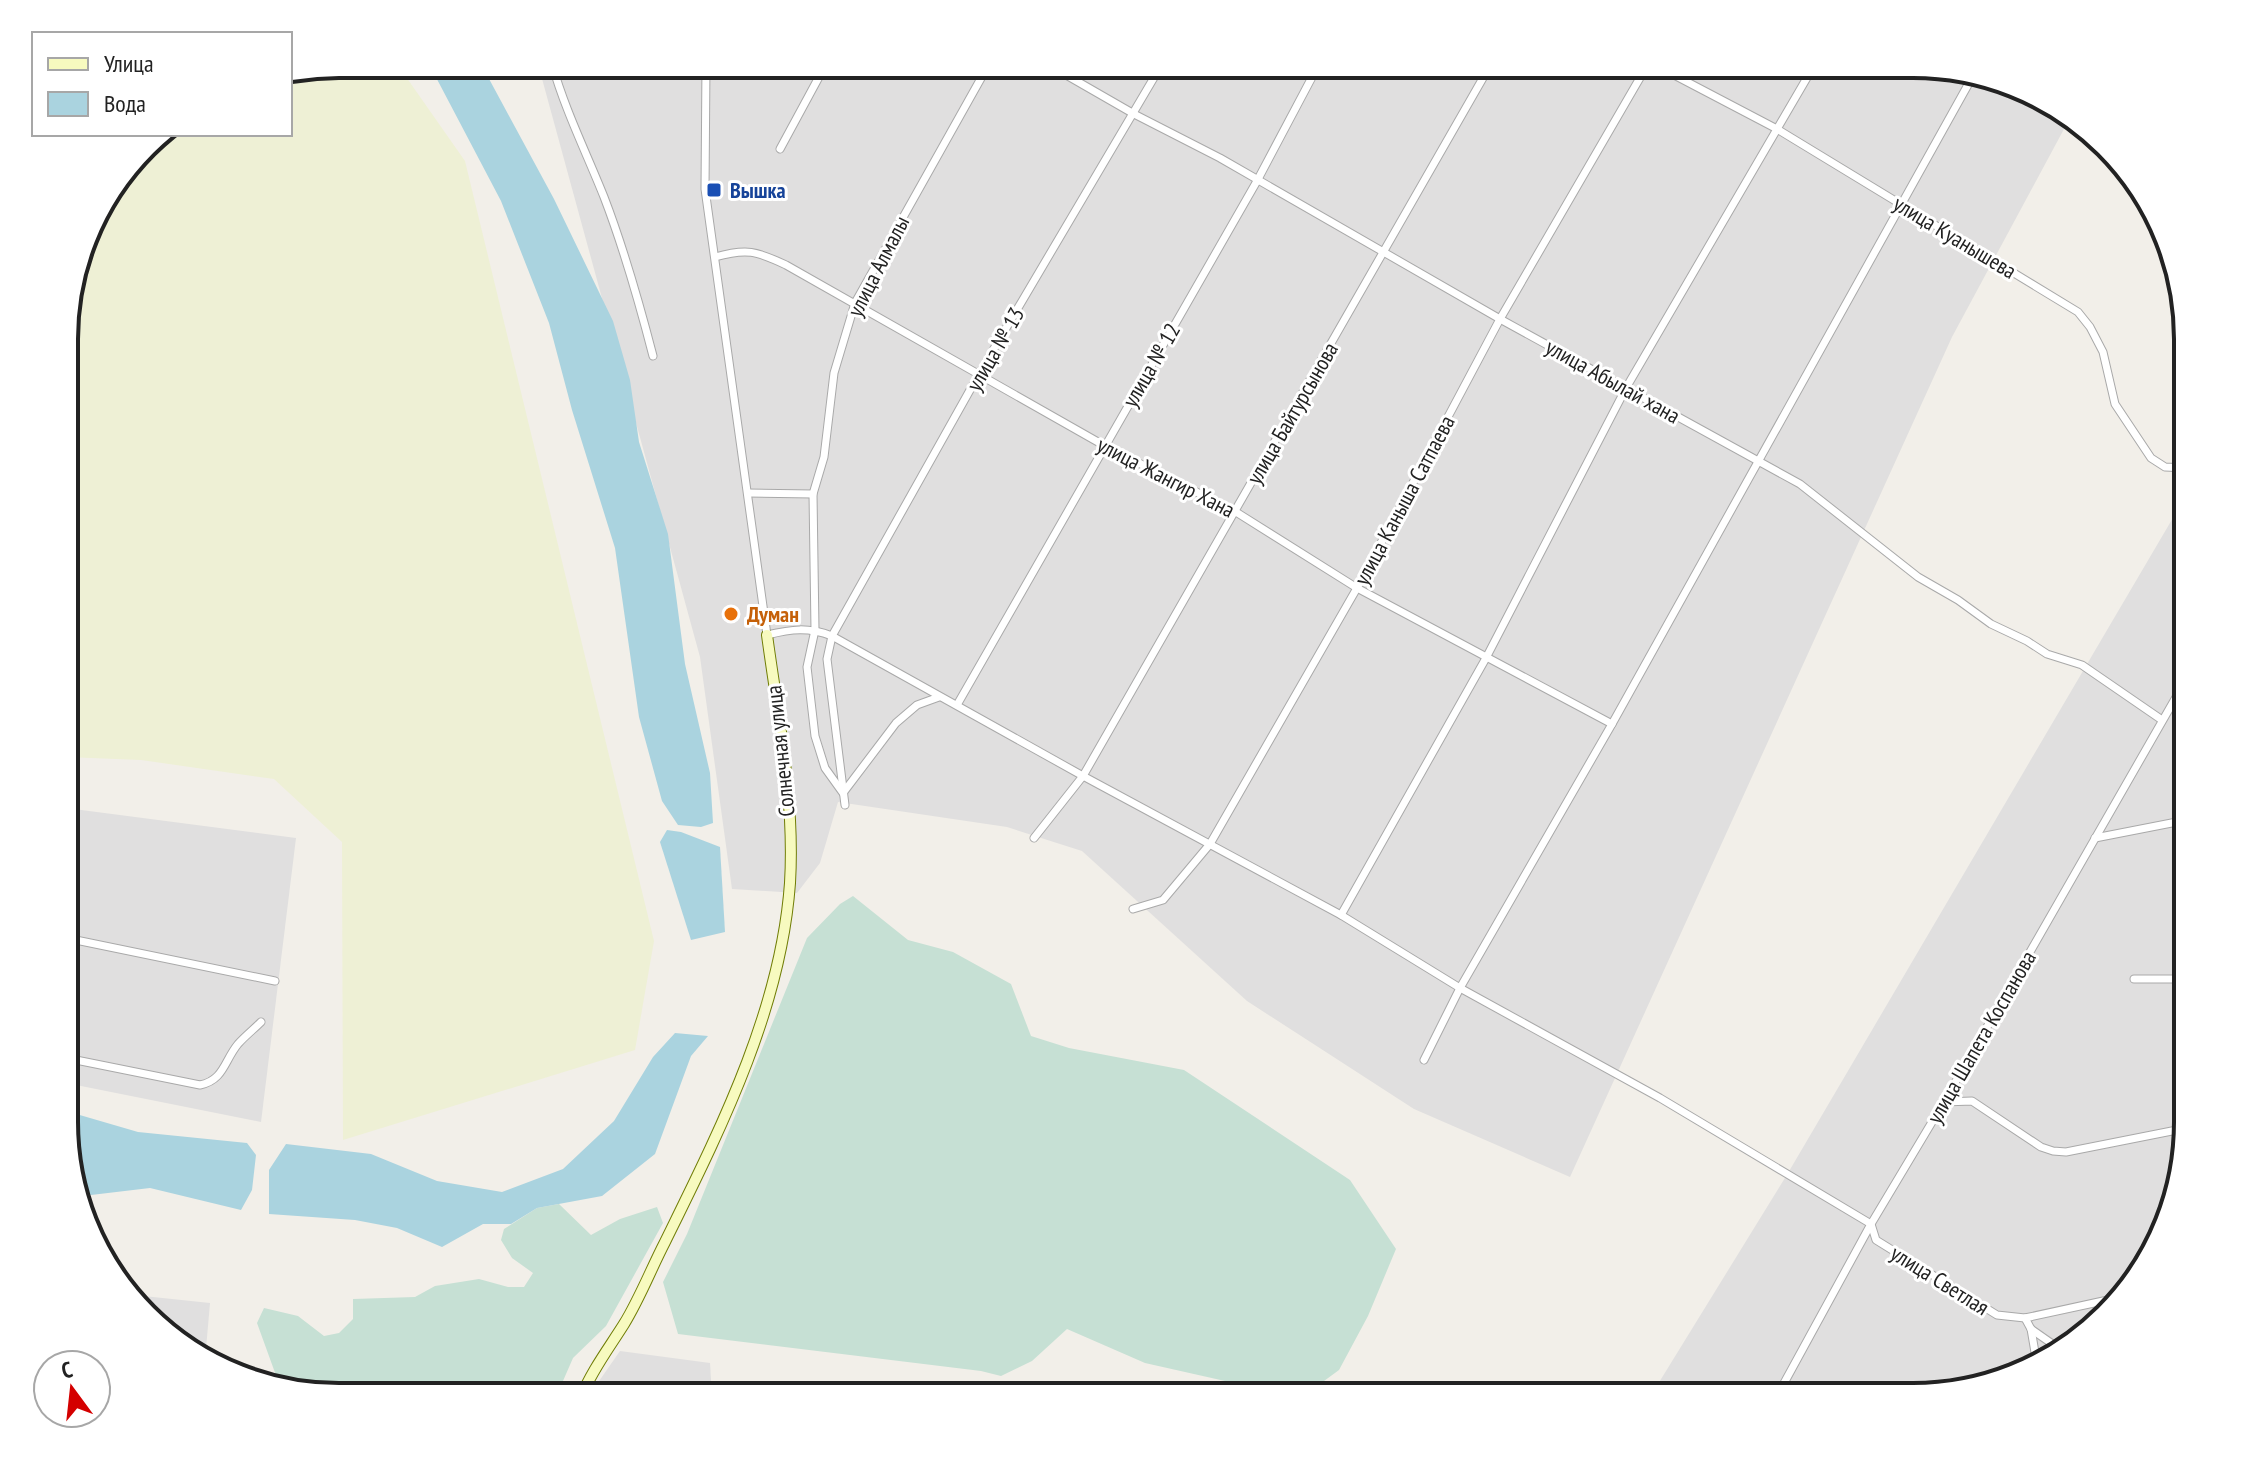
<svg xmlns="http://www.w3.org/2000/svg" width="2252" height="1461" viewBox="0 0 2252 1461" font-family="'PT Sans Narrow',sans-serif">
<rect width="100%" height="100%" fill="#f2efe9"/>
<g fill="#e0dfdf">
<path d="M538 64H1913L2001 78 2066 111 2071 116 1952 337 1570 1177 1414 1109 1247 1001 1082 851 1007 827 838 802 820 863 797 893 732 889 700 657Z"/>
<path d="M2187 494V1140L2141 1275 2050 1360 1931 1396 1650 1397 1788 1173Z"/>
<path d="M66 808 296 838 261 1122 66 1083Z"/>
<path d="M134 1295 210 1303 205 1360 186 1350Z"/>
<path d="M620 1351 710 1363 712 1397H588Z"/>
</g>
<path fill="#eef0d5" d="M339 64H397L465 161 654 941 635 1050 343 1140 342 842 274 779 141 760 66 757V304L93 217 156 134H290V74Z"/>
<g fill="#c6e0d4">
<path d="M853 896 908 940 953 952 1011 984 1031 1036 1069 1048 1184 1070 1350 1180 1396 1249 1368 1316 1339 1370 1309 1392 1265 1390 1145 1363 1067 1329 1032 1361 1001 1376 981 1371 678 1334 663 1282 687 1234 807 938 840 904Z"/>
<path d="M559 1204 591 1235 620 1219 657 1207 663 1223 606 1326 573 1358 556 1397H339L276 1387 278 1381 257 1323 264 1308 298 1316 324 1336 339 1333 353 1319V1299L415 1297 435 1286 479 1279 508 1287H524L533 1273 512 1258 501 1240 504 1229 537 1208Z"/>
</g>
<g fill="#aad3df">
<path d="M429 64H481L554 199 613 321 630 380 639 442 668 534 685 664 710 773 713 823 701 827 678 825 662 801 639 717 615 548 572 410 549 323 501 201Z"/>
<path d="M667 830 681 832 720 847 725 932 691 940 660 842Z"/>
<path d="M675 1033 708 1036 691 1056 655 1154 602 1196 537 1208 511 1224H483L442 1247 397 1228 355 1220 269 1214V1170L286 1144 371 1154 437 1181 502 1192 563 1169 614 1121 653 1057Z"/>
<path d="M66 1111 138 1132 247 1143 256 1155 252 1190 241 1210 150 1188 91 1195 77 1188 66 1157Z"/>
</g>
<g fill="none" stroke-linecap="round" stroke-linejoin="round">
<g stroke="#a9a9a9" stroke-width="9">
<g id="street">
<path d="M552 64C565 110 586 152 604 197 624 249 639 302 653 356"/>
<path d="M706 64 705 189 767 635C792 629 808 627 832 636L1083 776 1341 915 1460 988 1660 1098 1871 1224 1876 1240 1997 1315 2025 1318 2117 1298"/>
<path d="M1047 64 1134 114 1220 158 1500 319 1800 484 1918 577 1958 600 1991 624 2027 641 2047 654 2082 665 2162 720"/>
<path d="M1653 64 1777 129 2078 312 2090 327 2103 352 2115 404 2151 458 2165 467 2187 468"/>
<path d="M780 149 826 64"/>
<path d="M715 257C747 248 756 251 786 265L1105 446 1236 512 1357 588 1612 724"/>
<path d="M748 493 813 494"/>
<path d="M939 697 917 705 896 723 843 793 825 768 815 736 807 667 815 630 813 494 824 457 834 373 855 303 989 64"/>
<path d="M957 705 1257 181 1319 64"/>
<path d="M845 805 827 659 832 636 979 374 1162 64"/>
<path d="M1034 838 1083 776 1491 64"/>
<path d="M2095 838 2187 820"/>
<path d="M1133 909 1163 900 1210 844 1357 588 1500 319 1648 64"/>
<path d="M1341 915 1486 658 1626 388 1815 64"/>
<path d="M66 938 275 981"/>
<path d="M2134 979H2174L2187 975"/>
<path d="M66 1058 200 1085C224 1080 224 1061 238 1044 245 1036 254 1029 261 1022"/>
<path d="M1424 1060 1460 988 1612 724 1974 74"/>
<path d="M1944 1102 1972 1101 2041 1147 2053 1151 2066 1152 2187 1128"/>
<path d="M2025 1318 2031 1329 2037 1364"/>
<path d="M2031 1329 2061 1350"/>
<path d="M1777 1396 1871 1224 1944 1102 2187 678"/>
</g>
</g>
<g stroke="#707d05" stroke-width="12">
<path id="secondary" d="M581 1397C592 1370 609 1348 624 1324 640 1298 651 1269 665 1242 720 1130 781 1010 790 883 795 800 778 716 767 635"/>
</g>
<use href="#street" stroke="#fff" stroke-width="7"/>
<use href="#secondary" stroke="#f7fabf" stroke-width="10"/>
</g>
<rect fill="#1a4fb4" stroke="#fff" stroke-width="3" x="706" y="182" width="16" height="16" rx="4"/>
<circle fill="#e8710a" stroke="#fff" stroke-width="3" cx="731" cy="614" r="8"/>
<g text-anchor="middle" stroke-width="6" stroke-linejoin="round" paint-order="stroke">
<g font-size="22" font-weight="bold" fill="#164399" stroke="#fff" text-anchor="start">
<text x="730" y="198">Вышка</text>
</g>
<g font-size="22" fill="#222" stroke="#fff">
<text transform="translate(1955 237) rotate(31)" y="8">улица Куанышева</text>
<text transform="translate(878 266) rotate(-63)" y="8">улица Алмалы</text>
<text transform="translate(995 349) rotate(-60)" y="8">улица № 13</text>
<text transform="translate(1151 365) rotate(-60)" y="8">улица № 12</text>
<text transform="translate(1613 381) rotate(29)" y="8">улица Абылай хана</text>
<text transform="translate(1292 413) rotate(-60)" y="8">улица Байтурсынова</text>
<text transform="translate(1166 477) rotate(27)" y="8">улица Жангир Хана</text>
<text transform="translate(1404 500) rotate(-62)" y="8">улица Каныша Сатпаева</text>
<text transform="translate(780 751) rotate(-96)" y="8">Солнечная улица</text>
<text transform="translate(1981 1037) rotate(-60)" y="8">улица Шапета Коспанова</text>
<text transform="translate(1940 1280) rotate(32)" y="8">улица Светлая</text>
</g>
<g font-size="22" font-weight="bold" fill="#c56008" stroke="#fff" text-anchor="start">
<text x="747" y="622">Думан</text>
</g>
</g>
<path d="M0 0H2252V1461H0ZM339 78H1913A261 261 0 0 1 2174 339V1122A261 261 0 0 1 1913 1383H339A261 261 0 0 1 78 1122V339A261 261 0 0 1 339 78Z" fill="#fff" fill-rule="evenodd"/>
<path fill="none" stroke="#222" stroke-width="4" d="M339 78H1913A261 261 0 0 1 2174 339V1122A261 261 0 0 1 1913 1383H339A261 261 0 0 1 78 1122V339A261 261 0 0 1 339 78Z"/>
<rect x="32" y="32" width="260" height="104" fill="#ffffff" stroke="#a7a7a7" stroke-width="2"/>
<rect x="48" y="58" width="40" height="12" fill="#f7fabf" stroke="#a7a7a7" stroke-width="2"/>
<text x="104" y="72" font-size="24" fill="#222222">Улица</text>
<rect x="48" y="92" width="40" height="24" fill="#aad3df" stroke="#a7a7a7" stroke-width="2"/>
<text x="104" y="112" font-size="24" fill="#222222">Вода</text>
<g transform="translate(72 1389) rotate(345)"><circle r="38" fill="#ffffff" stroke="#a7a7a7" stroke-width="2"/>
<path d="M0-6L14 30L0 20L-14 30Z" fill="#d40000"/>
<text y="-12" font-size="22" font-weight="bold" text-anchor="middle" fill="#222222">С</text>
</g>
</svg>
